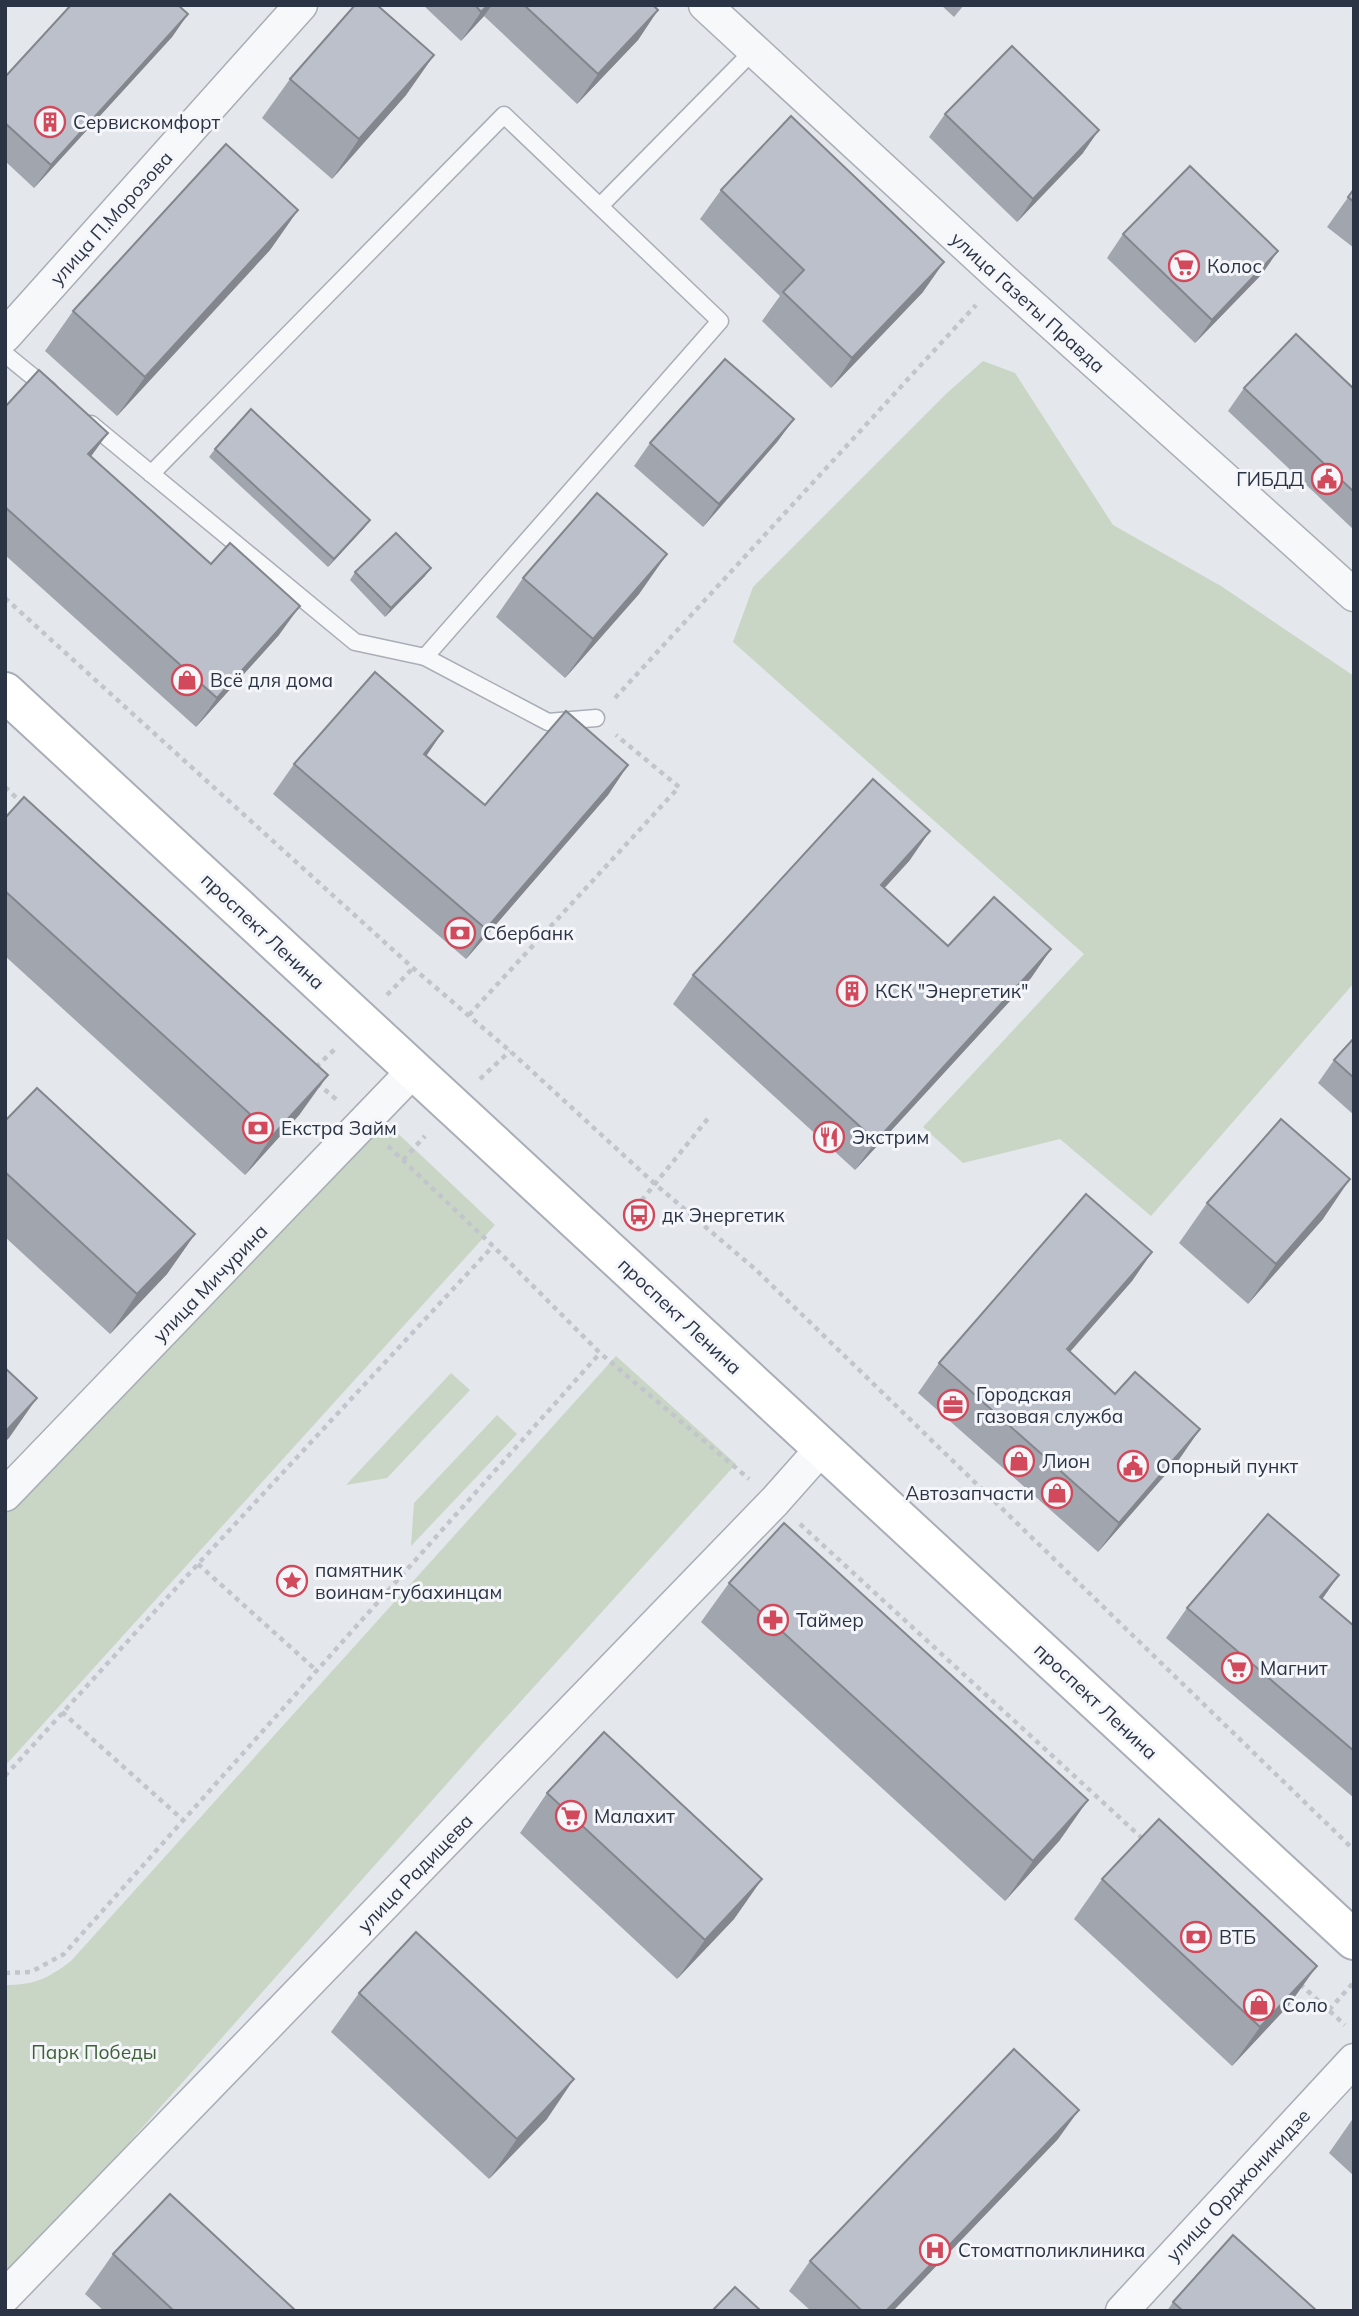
<svg xmlns="http://www.w3.org/2000/svg" width="1359" height="2316" viewBox="0 0 1359 2316" font-family="Mulish,sans-serif">
<rect width="100%" height="100%" fill="#e4e7ec"/>
<g fill="#c9d6c5">
<path d="M983 361 1015 373 1113 525 1221 586 1354 676V983L1151 1216 1060 1139 963 1163 923 1127 1084 954 733 642 753 587 947 393Z"/>
<path d="M373 1110 495 1225 5 1766V1502Z"/>
<path d="M616 1356 736 1464 483 1743 41 2242 11 2268 5 2269V1985C35 1985 47 1979 71 1961Z"/>
<path d="M451 1373 470 1390 387 1478 346 1485Z"/>
<path d="M497 1415 517 1434 411 1546 414 1503Z"/>
</g>
<g fill="none" stroke-linecap="round" stroke-linejoin="round">
<g stroke="#a9aeb7" stroke-width="19">
<g id="service">
<path d="M600 206 755 49"/>
<path d="M5 354 49 390"/>
<path d="M91 424 355 642 425 657 720 321 504 115 151 474"/>
<path d="M425 657 548 722 596 718"/>
</g>
</g>
<g stroke="#a9aeb7" stroke-width="35">
<g id="minor">
<path d="M705 5 1001 278 1354 595"/>
<path d="M5 336 301 5"/>
<path d="M5 1495 414 1070"/>
<path d="M5 2296 775 1501 822 1448"/>
<path d="M1122 2311 1354 2060"/>
</g>
</g>
<g stroke="#a9aeb7" stroke-width="42">
<path id="secondary" d="M5 692 1354 1940"/>
</g>
<g stroke="#c2c5cb" stroke-width="4.5" stroke-dasharray="5 5" stroke-linecap="butt">
<path d="M5 598 413 968 510 1051 655 1184 755 1269 1354 1850"/>
<path d="M615 698 976 305"/>
<path d="M5 787 24 805"/>
<path d="M387 995 413 968"/>
<path d="M469 1015 679 787 616 735"/>
<path d="M316 1067 335 1049"/>
<path d="M480 1079 510 1051"/>
<path d="M317 1083 337 1100"/>
<path d="M388 1146 493 1246 600 1353 749 1479"/>
<path d="M403 1160 425 1136"/>
<path d="M629 1216 710 1116"/>
<path d="M800 1524 1144 1840"/>
<path d="M198 1564 316 1670"/>
<path d="M62 1712 182 1819"/>
<path d="M5 1776 198 1564 493 1246"/>
<path d="M5 1973 31 1972 64 1954 600 1353"/>
<path d="M1300 1984 1345 2025"/>
<path d="M1329 2010 1354 1982"/>
</g>
<use href="#service" stroke="#f7f8fa" stroke-width="16"/>
<use href="#minor" stroke="#f7f8fa" stroke-width="32"/>
<use href="#secondary" stroke="#fff" stroke-width="38"/>
</g>
<g fill="#a1a5ae">
<path d="M423 5H653L658 10 638 40 577 104 484 16 461 41Z"/>
<path d="M941 5H964L954 17Z"/>
<path d="M188 14 172 37 34 188 5 161V77Z"/>
<path d="M434 55 406 95 332 179 262 118 290 79Z"/>
<path d="M945 114 1083 153 1017 222 929 137Z"/>
<path d="M1354 189V248L1327 227Z"/>
<path d="M721 190 923 292 831 388 762 321 780 296 700 219Z"/>
<path d="M298 210 270 250 117 416 45 351 73 311Z"/>
<path d="M1123 234 1262 274 1195 343 1107 258Z"/>
<path d="M1244 388 1354 389V530L1228 411Z"/>
<path d="M5 407 91 457 279 635 196 727 5 555Z"/>
<path d="M794 419 777 442 703 527 634 466 650 443Z"/>
<path d="M215 449 364 528 328 567 209 457Z"/>
<path d="M667 554 639 594 565 678 496 617 523 578Z"/>
<path d="M355 572 425 576 385 617 350 580Z"/>
<path d="M443 731 426 755 485 805 628 765 608 795 466 959 273 794 294 764Z"/>
<path d="M5 818 300 1114 245 1175 5 956Z"/>
<path d="M910 860 884 888 948 946 1051 949 1031 978 855 1170 673 1004 693 975Z"/>
<path d="M1354 1038V1115L1318 1083 1334 1060Z"/>
<path d="M5 1121 195 1234 167 1274 110 1334 5 1237Z"/>
<path d="M1207 1203 1323 1219 1248 1304 1179 1243Z"/>
<path d="M1152 1252 1132 1281 1070 1352 1115 1394 1200 1429 1180 1458 1098 1552 918 1393 939 1363Z"/>
<path d="M1339 1575 1322 1599 1354 1626V1798L1166 1638 1187 1608Z"/>
<path d="M729 1583 1060 1840 1005 1901 701 1622Z"/>
<path d="M547 1793 762 1879 734 1919 677 1979 520 1833Z"/>
<path d="M1102 1879 1289 2005 1232 2066 1074 1919Z"/>
<path d="M359 1993 547 2119 489 2179 331 2032Z"/>
<path d="M1354 2117V2176L1329 2153Z"/>
<path d="M1058 2139 893 2311H811L789 2291 810 2261Z"/>
<path d="M113 2254 296 2311H104L85 2294Z"/>
<path d="M1173 2302 1317 2311H1167Z"/>
</g>
<g fill="#83868d">
<path d="M488 5H492L484 16 461 41 481 12Z"/>
<path d="M658 10 638 40 577 104 598 74Z"/>
<path d="M188 14 172 37 34 188 51 165Z"/>
<path d="M434 55 406 95 332 179 359 139Z"/>
<path d="M1099 130 1083 153 1017 222 1033 199Z"/>
<path d="M298 210 270 250 117 416 145 377Z"/>
<path d="M1278 251 1262 274 1195 343 1212 320Z"/>
<path d="M944 262 923 292 831 388 852 358Z"/>
<path d="M794 419 777 442 703 527 719 504Z"/>
<path d="M108 433 87 462 88 454Z"/>
<path d="M370 520 364 528 328 567 334 559Z"/>
<path d="M667 554 639 594 565 678 593 639Z"/>
<path d="M431 568 425 576 385 617 391 608Z"/>
<path d="M300 606 279 635 196 727 217 698Z"/>
<path d="M443 731 423 761 424 754Z"/>
<path d="M628 765 608 795 466 959 486 929Z"/>
<path d="M930 831 910 860 860 915 881 885Z"/>
<path d="M1051 949 1031 978 855 1170 876 1141Z"/>
<path d="M328 1075 300 1114 245 1175 273 1135Z"/>
<path d="M1350 1179 1323 1219 1248 1304 1276 1264Z"/>
<path d="M195 1234 167 1274 110 1334 137 1294Z"/>
<path d="M1152 1252 1132 1281 1046 1379 1067 1349Z"/>
<path d="M37 1398 9 1438 5 1442V1432Z"/>
<path d="M1200 1429 1180 1458 1098 1552 1119 1523Z"/>
<path d="M1339 1575 1318 1605 1320 1597Z"/>
<path d="M1088 1800 1060 1840 1005 1901 1033 1861Z"/>
<path d="M762 1879 734 1919 677 1979 705 1940Z"/>
<path d="M1317 1966 1289 2005 1232 2066 1260 2027Z"/>
<path d="M574 2079 547 2119 489 2179 517 2139Z"/>
<path d="M1079 2110 1058 2139 893 2311H886Z"/>
</g>
<g fill="#bbc0ca" stroke="#83868d" stroke-width="2">
<path d="M71 5H178L188 14 51 165 5 123V77Z"/>
<path d="M355 5H377L434 55 359 139 290 79Z"/>
<path d="M475 5H488L481 12Z"/>
<path d="M524 5H653L658 10 598 74Z"/>
<path d="M1012 46 1099 130 1033 199 945 114Z"/>
<path d="M791 116 944 262 852 358 783 292 804 270 721 190Z"/>
<path d="M226 144 298 210 145 377 73 311Z"/>
<path d="M1190 166 1278 251 1212 320 1123 234Z"/>
<path d="M1354 189V202L1348 197Z"/>
<path d="M1296 334 1354 389V492L1244 388Z"/>
<path d="M725 359 794 419 719 504 650 443Z"/>
<path d="M39 370 108 433 88 454 211 564 230 543 300 606 217 698 5 507V407Z"/>
<path d="M251 409 370 520 334 559 215 449Z"/>
<path d="M597 493 667 554 593 639 523 578Z"/>
<path d="M396 533 431 568 391 608 355 572Z"/>
<path d="M375 672 443 731 424 754 485 805 566 711 628 765 486 929 294 764Z"/>
<path d="M873 779 930 831 881 885 948 946 994 897 1051 949 876 1141 693 975Z"/>
<path d="M24 797 328 1075 273 1135 5 891V818Z"/>
<path d="M1354 1038V1078L1334 1060Z"/>
<path d="M37 1088 195 1234 137 1294 5 1172V1121Z"/>
<path d="M1281 1119 1350 1179 1276 1264 1207 1203Z"/>
<path d="M1086 1194 1152 1252 1067 1349 1115 1394 1135 1372 1200 1429 1119 1523 939 1363Z"/>
<path d="M5 1368 37 1398 5 1432Z"/>
<path d="M1268 1514 1339 1575 1320 1597 1354 1626V1751L1187 1608Z"/>
<path d="M784 1523 1088 1800 1033 1861 729 1583Z"/>
<path d="M604 1732 762 1879 705 1940 547 1793Z"/>
<path d="M1159 1819 1317 1966 1260 2027 1102 1879Z"/>
<path d="M416 1932 574 2079 517 2139 359 1993Z"/>
<path d="M1014 2049 1079 2110 886 2311H862L810 2261Z"/>
<path d="M170 2194 296 2311H174L113 2254Z"/>
<path d="M1233 2235 1317 2311H1183L1173 2302Z"/>
<path d="M735 2287 761 2311H712Z"/>
</g>
<defs>
<g id="building-ring" transform="scale(1.575)"><circle r="9.5" fill="#f4f6f9" stroke="#d1495b" stroke-width="1.5"/><path d="M-4-6H4V6H1V3H-1V6H-4ZM-2.5-4.3h1.7v1.8h-1.7ZM.8-4.3h1.7v1.8H.8ZM-2.5-1h1.7V.8h-1.7ZM.8-1h1.7V.8H.8Z" fill="#d1495b"/></g>
<g id="supermarket-ring" transform="scale(1.575)"><circle r="9.5" fill="#f4f6f9" stroke="#d1495b" stroke-width="1.5"/><path d="M-6-5.5h2.5l.6 2H6L4.5 2H-2.5L-4.4-4H-6ZM-1.5 3.2a1.3 1.3 0 1 0 .1 0ZM3 3.2a1.3 1.3 0 1 0 .1 0Z" fill="#d1495b"/></g>
<g id="civic-ring" transform="scale(1.575)"><circle r="9.5" fill="#f4f6f9" stroke="#d1495b" stroke-width="1.5"/><path d="M-.6-6.5H3V-4.5H.6V-3L4-1V1h2V6H-6V1h2V-1L-.6-3ZM-1.2 2.5V6h2.4V2.5Z" fill="#d1495b"/></g>
<g id="shop-ring" transform="scale(1.575)"><circle r="9.5" fill="#f4f6f9" stroke="#d1495b" stroke-width="1.5"/><path d="M-5-2.5h2.3a2.7 3.5 0 0 1 5.4 0H5L5.5 6h-11ZM-1.5-2.5h3a1.5 2.3 0 0 0-3 0Z" fill="#d1495b"/></g>
<g id="bank-ring" transform="scale(1.575)"><circle r="9.5" fill="#f4f6f9" stroke="#d1495b" stroke-width="1.5"/><path d="M-6-4H6V4H-6ZM0-2.3a2.3 2.3 0 1 0 0 4.6a2.3 2.3 0 1 0 0-4.6Z" fill="#d1495b"/></g>
<g id="restaurant-ring" transform="scale(1.575)"><circle r="9.5" fill="#f4f6f9" stroke="#d1495b" stroke-width="1.5"/><path d="M-5-6h1v4h1v-4h1v4h1v-4h1v5L-1.5 .5V6h-2V.5L-5-1ZM5-6V6H3V1.5H1.5Q1.5-4 5-6Z" fill="#d1495b"/></g>
<g id="bus-ring" transform="scale(1.575)"><circle r="9.5" fill="#f4f6f9" stroke="#d1495b" stroke-width="1.5"/><path d="M-5-6H5V4H4V6H2V4H-2V6H-4V4H-5ZM-3.5-4V0h7V-4ZM-3.5 1.2v1.5H-2V1.2ZM2 1.2v1.5H3.5V1.2Z" fill="#d1495b"/></g>
<g id="office-ring" transform="scale(1.575)"><circle r="9.5" fill="#f4f6f9" stroke="#d1495b" stroke-width="1.5"/><path d="M-6-3h4V-5.5h4V-3h4V5H-6ZM-1-4.5V-3h2v-1.5ZM-6 0V1H6V0Z" fill="#d1495b"/></g>
<g id="sight-ring" transform="scale(1.575)"><circle r="9.5" fill="#f4f6f9" stroke="#d1495b" stroke-width="1.5"/><path d="M0-6L1.8-2.2L6-1.7L2.9 1.2L3.7 5.4L0 3.3L-3.7 5.4L-2.9 1.2L-6-1.7L-1.8-2.2Z" fill="#d1495b"/></g>
<g id="pharmacy-ring" transform="scale(1.575)"><circle r="9.5" fill="#f4f6f9" stroke="#d1495b" stroke-width="1.5"/><path d="M-2-6h4v4h4v4h-4v4h-4v-4h-4v-4h4Z" fill="#d1495b"/></g>
<g id="hospital-ring" transform="scale(1.575)"><circle r="9.5" fill="#f4f6f9" stroke="#d1495b" stroke-width="1.5"/><path d="M-5-5h3v3.5h4V-5h3V5h-3V1.5h-4V5h-3Z" fill="#d1495b"/></g>
</defs>
<g fill-rule="evenodd">
<use href="#building-ring" x="50" y="122"/>
<use href="#supermarket-ring" x="1184" y="266"/>
<use href="#civic-ring" x="1327" y="479"/>
<use href="#shop-ring" x="187" y="680"/>
<use href="#bank-ring" x="460" y="933"/>
<use href="#building-ring" x="852" y="991"/>
<use href="#bank-ring" x="258" y="1128"/>
<use href="#restaurant-ring" x="829" y="1137"/>
<use href="#bus-ring" x="639" y="1215"/>
<use href="#office-ring" x="953" y="1405"/>
<use href="#shop-ring" x="1019" y="1461"/>
<use href="#civic-ring" x="1133" y="1466"/>
<use href="#shop-ring" x="1057" y="1493"/>
<use href="#sight-ring" x="292" y="1581"/>
<use href="#pharmacy-ring" x="773" y="1620"/>
<use href="#supermarket-ring" x="1237" y="1668"/>
<use href="#supermarket-ring" x="571" y="1816"/>
<use href="#bank-ring" x="1196" y="1937"/>
<use href="#shop-ring" x="1259" y="2005"/>
<use href="#hospital-ring" x="935" y="2250"/>
</g>
<g text-anchor="middle" stroke-width="6" stroke-linejoin="round" paint-order="stroke">
<g font-size="19" fill="#2b3445" stroke="#f4f6f9" text-anchor="start">
<text x="73" y="129">Сервискомфорт</text>
<text x="1207" y="273">Колос</text>
<text x="1304" y="486" text-anchor="end">ГИБДД</text>
<text x="210" y="687">Всё для дома</text>
<text x="483" y="940">Сбербанк</text>
<text x="875" y="998">КСК "Энергетик"</text>
<text x="281" y="1135">Екстра Займ</text>
<text x="852" y="1144">Экстрим</text>
<text x="662" y="1222">дк Энергетик</text>
<text x="976" y="1401">Городская<tspan x="976" dy="22">газовая служба</tspan></text>
<text x="1042" y="1468">Лион</text>
<text x="1156" y="1473">Опорный пункт</text>
<text x="1034" y="1500" text-anchor="end">Автозапчасти</text>
<text x="315" y="1577">памятник<tspan x="315" dy="22">воинам-губахинцам</tspan></text>
<text x="796" y="1627">Таймер</text>
<text x="1260" y="1675">Магнит</text>
<text x="594" y="1823">Малахит</text>
<text x="1219" y="1944">ВТБ</text>
<text x="1282" y="2012">Соло</text>
<text x="958" y="2257">Стоматполиклиника</text>
</g>
<g font-size="19" fill="#2b3445" stroke="#f4f6f9">
<text transform="translate(111 218) rotate(-48)" y="7">улица П.Морозова</text>
<text transform="translate(1028 302) rotate(42)" y="7">улица Газеты Правда</text>
<text transform="translate(263 931) rotate(43)" y="7">проспект Ленина</text>
<text transform="translate(210 1283) rotate(-46)" y="7">улица Мичурина</text>
<text transform="translate(680 1316) rotate(43)" y="7">проспект Ленина</text>
<text transform="translate(1096 1701) rotate(43)" y="7">проспект Ленина</text>
<text transform="translate(415 1873) rotate(-46)" y="7">улица Радищева</text>
<text transform="translate(1238 2185) rotate(-47)" y="7">улица Орджоникидзе</text>
</g>
<g font-size="19" fill="#3f6138" stroke="#f4f6f9">
<text x="94" y="2059">Парк Победы</text>
</g>
</g>
<rect width="1359" height="2316" fill="none" stroke="#2b3445" stroke-width="14"/>
</svg>
